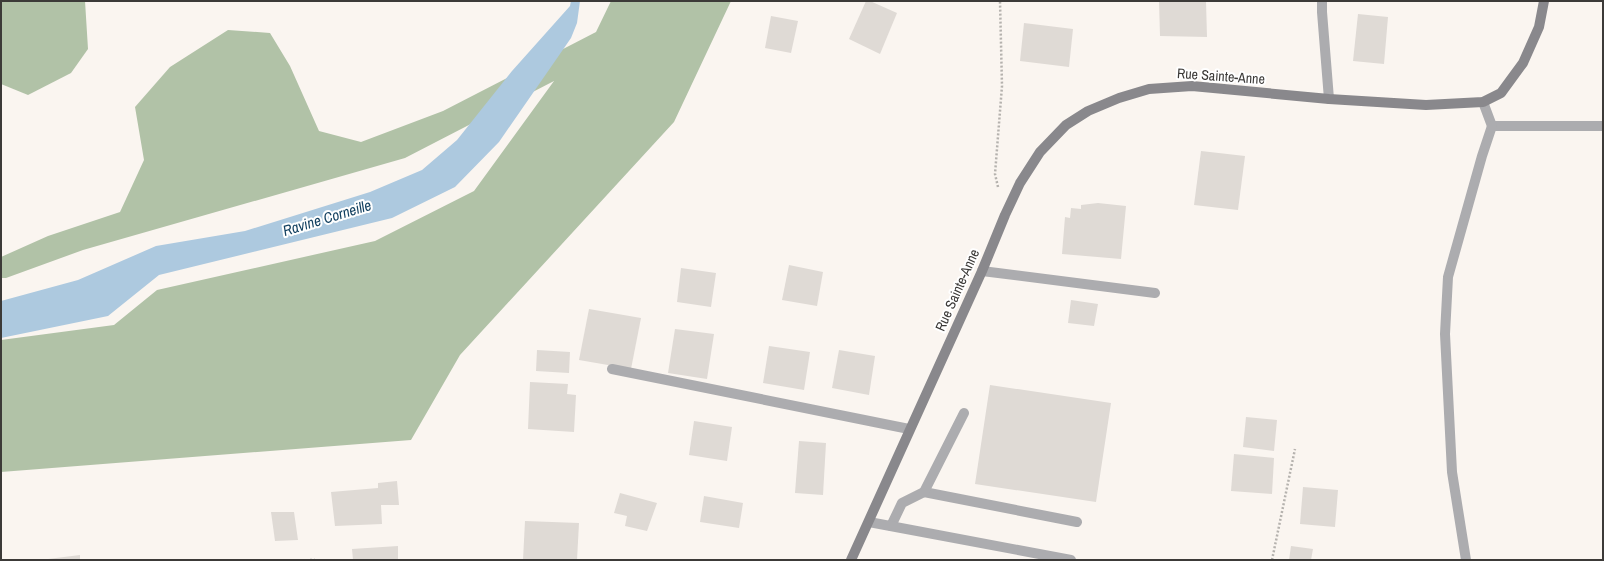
<svg xmlns="http://www.w3.org/2000/svg" width="1604" height="561" viewBox="0 0 1604 561" font-family="'Archivo Narrow',sans-serif">
<rect width="100%" height="100%" fill="#faf5f0"/>
<g fill="#b1c2a7">
<path d="M1 1H85L88 49 71 73 28 95 1 84Z"/>
<path d="M611 1H731L674 122 460 355 411 440 1 472V340L114 325 157 290 375 241 474 191 554 81 405 158 83 250 6 278H1V257L48 236 120 212 144 160 135 107 170 67 228 30 270 33 290 66 319 131 361 142 443 111 596 32Z"/>
</g>
<path fill="#adc9df" d="M571 1H580L577 23 571 38 499 142 455 187 392 218 159 275 108 316 1 338V301L78 280 156 246 245 231 370 192 422 170 457 140 512 71 570 6Z"/>
<g fill="#dfdad5">
<path d="M866 1H870L897 13 880 54 849 39Z"/>
<path d="M1159 1H1206L1207 37 1160 36Z"/>
<path d="M1358 14 1388 17 1384 64 1353 61Z"/>
<path d="M771 16 798 21 791 53 765 48Z"/>
<path d="M1024 23 1073 29 1069 67 1020 61Z"/>
<path d="M1201 151 1245 156 1238 210 1194 205Z"/>
<path d="M1098 203 1126 206 1121 259 1062 254 1065 217 1070 218 1071 208 1081 209V205Z"/>
<path d="M789 265 823 272 817 306 782 300Z"/>
<path d="M681 268 716 273 711 307 677 302Z"/>
<path d="M1071 300 1098 304 1094 326 1068 323Z"/>
<path d="M589 309 641 318 631 369 579 360Z"/>
<path d="M675 329 714 334 707 379 668 373Z"/>
<path d="M769 346 810 352 804 390 763 383Z"/>
<path d="M537 350 570 352 569 373 536 371Z"/>
<path d="M839 350 875 356 869 395 832 388Z"/>
<path d="M530 382 568 384 567 394 576 395 574 432 528 429Z"/>
<path d="M990 385 1111 403 1096 502 975 484Z"/>
<path d="M1246 417 1277 420 1274 451 1243 447Z"/>
<path d="M694 421 732 427 727 461 689 455Z"/>
<path d="M799 441 826 443 823 495 795 493Z"/>
<path d="M1234 454 1274 458 1272 494 1231 491Z"/>
<path d="M397 481 399 505H381L382 524 335 526 331 492 378 488V483Z"/>
<path d="M1303 487 1338 490 1335 527 1300 524Z"/>
<path d="M620 493 657 503 647 531 625 526 627 516 614 513Z"/>
<path d="M704 496 743 503 739 528 700 522Z"/>
<path d="M271 512H294L298 540 275 541Z"/>
<path d="M525 521 579 523 577 560H523Z"/>
<path d="M398 546V560H353L352 549Z"/>
<path d="M1291 546 1313 549 1311 560H1289Z"/>
<path d="M80 555V560H48V559Z"/>
</g>
<g fill="none" stroke-linecap="round" stroke-linejoin="round">
<g stroke="#b5b2ae" stroke-width="2.5" stroke-dasharray="2 2" stroke-linecap="butt">
<path d="M998 187 995 174 1002 86 1000 1"/>
<path d="M310 560H315"/>
<path d="M1272 560 1295 449"/>
</g>
<g stroke="#acacaf" stroke-width="10">
<path d="M982 271 1155 293"/>
<path d="M924 492 1077 522"/>
<path d="M891 526 902 503 924 492 964 413"/>
</g>
<g stroke="#acacaf" stroke-width="10">
<path d="M1322 1V12L1329 99"/>
<path d="M1483 102 1492 126H1603"/>
<path d="M612 369 909 429"/>
<path d="M869 522 1071 560"/>
<path d="M1466 560 1452 472 1445 334 1448 277 1482 156 1492 126"/>
</g>
<path stroke="#89888c" stroke-width="10" d="M851 560 982 271 1005 215 1020 183 1040 152 1066 125 1088 111 1119 98 1149 89 1192 86 1329 99 1426 105 1483 102 1501 93 1523 63 1539 27 1544 1"/>
</g>
<g text-anchor="middle" stroke-width="4" stroke-linejoin="round" paint-order="stroke">
<g font-size="14" fill="#3c3a38" stroke="#fff">
<text transform="translate(1221 76) rotate(4)" y="5">Rue Sainte-Anne</text>
<text transform="translate(957 290) rotate(-66)" y="5">Rue Sainte-Anne</text>
</g>
<g font-size="15" font-style="italic" fill="#113f5f" stroke="#fff">
<text transform="translate(327 218) rotate(-17)" y="5">Ravine Corneille</text>
</g>
</g>
<rect width="1604" height="561" fill="none" stroke="#3c3a38" stroke-width="4"/>
</svg>
